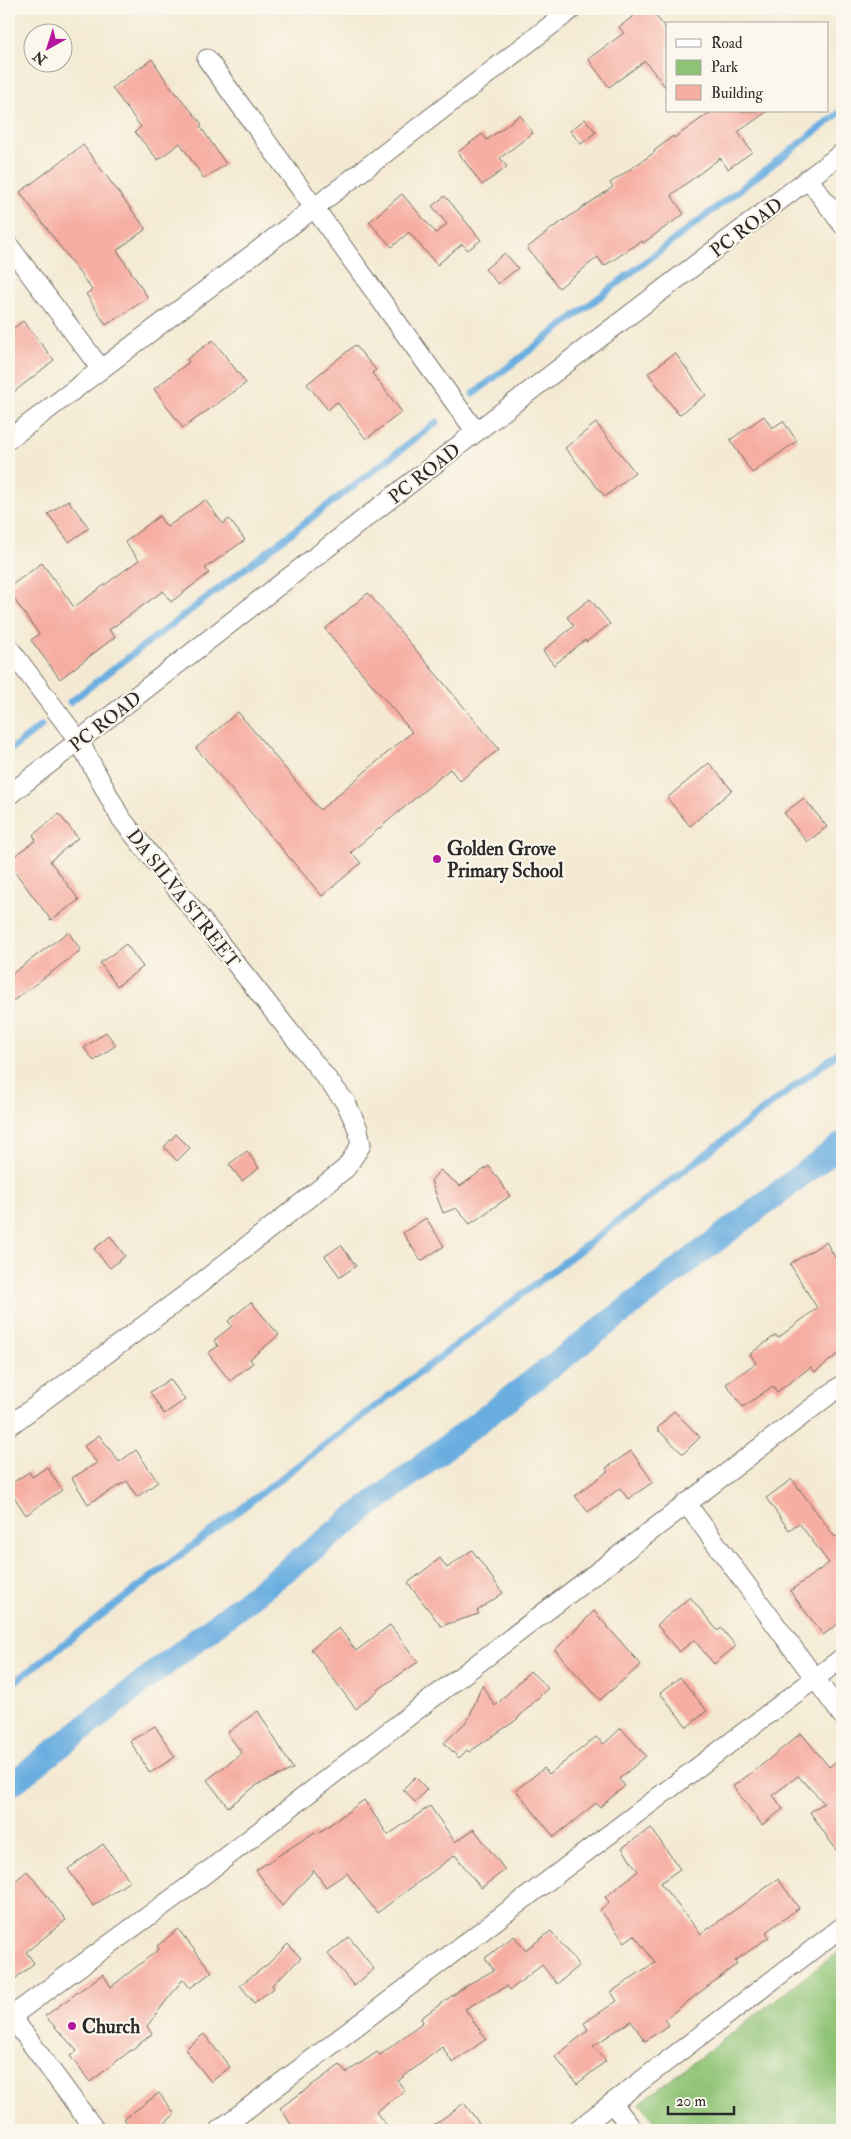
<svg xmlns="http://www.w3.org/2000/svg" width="851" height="2139" viewBox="0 0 851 2139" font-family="'IM FELL Double Pica',serif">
<rect width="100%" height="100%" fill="#fbf7ec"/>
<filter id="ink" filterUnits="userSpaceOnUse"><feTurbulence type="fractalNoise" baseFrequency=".02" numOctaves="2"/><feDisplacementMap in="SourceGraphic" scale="10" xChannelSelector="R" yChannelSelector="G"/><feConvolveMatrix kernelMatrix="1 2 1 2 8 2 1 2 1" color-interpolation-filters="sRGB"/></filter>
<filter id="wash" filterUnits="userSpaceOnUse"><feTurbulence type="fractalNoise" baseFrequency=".0096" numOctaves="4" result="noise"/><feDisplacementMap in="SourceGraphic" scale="20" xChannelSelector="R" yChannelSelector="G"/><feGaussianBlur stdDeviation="1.12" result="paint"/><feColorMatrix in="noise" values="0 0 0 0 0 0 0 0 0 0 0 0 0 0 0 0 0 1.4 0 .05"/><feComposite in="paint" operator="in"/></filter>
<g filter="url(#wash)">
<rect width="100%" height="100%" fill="#f4ead3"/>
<path fill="#8ec375" stroke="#5c7750" d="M842 1949V2130H661L640 2103Z"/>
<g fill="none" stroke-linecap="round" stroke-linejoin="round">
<g stroke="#6baee0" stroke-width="7">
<path d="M473 394 842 111"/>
<path d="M70 702 437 422"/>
<path d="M9 751 41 726"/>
<path d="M9 1686 842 1050"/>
</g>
<path stroke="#6baee0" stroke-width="24" d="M9 1786 352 1519 842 1144"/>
</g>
<g id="blocks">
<g fill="#f6ada2">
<path d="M643 9H650L667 30V89L645 61 609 87 588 59 624 33 619 27Z"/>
<path d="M152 59 167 82 202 124 200 126 226 164 204 179 180 143 158 160 135 132 141 127 112 88Z"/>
<path d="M712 111H768L738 132 752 152 728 169 720 158 671 195 684 214 643 243 642 241 604 266 598 257 559 288 527 248 551 229 613 187 610 183 655 152 654 151 673 136 674 138Z"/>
<path d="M520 115 533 133 500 158 507 167 482 185 458 152 482 134 487 140Z"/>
<path d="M585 119 596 132 581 144 570 131Z"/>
<path d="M83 145 146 229 117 250 148 298 106 325 86 294 92 290 20 192Z"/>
<path d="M402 194 436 233 447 224 432 206 445 196 481 240 468 250 462 244 437 265 409 232 392 247 369 222Z"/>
<path d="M505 253 518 268 498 284 485 269Z"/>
<path d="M23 321 54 360 9 396V332Z"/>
<path d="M213 340 246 383 183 428 154 389 189 362 187 359Z"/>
<path d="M355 345 376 370 372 373 402 412 366 439 337 402 328 410 307 384Z"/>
<path d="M675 353 706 395 679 415 648 373Z"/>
<path d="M764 416 772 428 783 421 797 441 752 473 730 440Z"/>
<path d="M596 423 635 472 605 497 565 448Z"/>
<path d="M68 500 89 528 69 542 48 514Z"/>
<path d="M205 500 223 524 229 519 245 540 205 568 209 573 171 602 163 591 109 630 115 637 60 679 31 640 39 634 9 592V587L42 563 74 607 139 560 125 542 159 516 167 527Z"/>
<path d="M368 593 499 749 460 781 450 769 351 852 361 863 322 896 196 748 238 712 320 810 412 732 325 629Z"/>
<path d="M590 599 610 624 586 642 585 640 554 665 543 651 574 626 567 617Z"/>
<path d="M709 763 732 790 690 826 667 798Z"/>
<path d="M804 798 827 827 807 842 784 813Z"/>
<path d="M59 814 78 838 50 861 79 900 51 920 9 864V860L36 840 33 835Z"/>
<path d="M68 932 81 950 9 1004V976Z"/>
<path d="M126 944 143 967 117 986 100 963Z"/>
<path d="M106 1032 116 1045 94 1061 84 1048Z"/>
<path d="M176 1134 190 1148 177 1161 164 1147Z"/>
<path d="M247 1151 259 1168 242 1181 229 1164Z"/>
<path d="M489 1166 510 1196 470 1224 456 1208 443 1213 431 1181 440 1170 460 1186Z"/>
<path d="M426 1218 444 1246 421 1261 403 1233Z"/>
<path d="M110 1236 125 1256 110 1268 94 1249Z"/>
<path d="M826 1242 842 1269V1351L815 1372 811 1367 777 1392 773 1386 743 1407 726 1384 756 1363 750 1354 776 1335 778 1338 817 1308 790 1264Z"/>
<path d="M341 1245 356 1266 340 1277 325 1256Z"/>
<path d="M251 1302 279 1335 250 1359 253 1363 230 1381 208 1353 218 1346 214 1340 232 1326 228 1321Z"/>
<path d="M170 1379 185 1400 164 1414 150 1392Z"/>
<path d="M674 1411 700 1437 683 1454 657 1429Z"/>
<path d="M99 1435 119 1462 136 1450 158 1482 137 1497 127 1481 88 1504 72 1478 97 1463 84 1446Z"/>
<path d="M631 1451 653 1482 628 1499 620 1488 588 1512 575 1496 608 1471 606 1468Z"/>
<path d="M47 1467 62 1490 26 1515 9 1489V1485L29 1472 32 1477Z"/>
<path d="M792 1479 835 1537 842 1532V1621L823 1635 790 1591 829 1563 799 1523 789 1530 766 1498Z"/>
<path d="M472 1550 503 1593 477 1611 479 1614 441 1626 408 1583 440 1558 447 1568Z"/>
<path d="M690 1597 718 1631 721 1628 736 1646 714 1664 694 1640 679 1652 657 1625Z"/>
<path d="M594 1611 641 1665 600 1700 555 1650Z"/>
<path d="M390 1625 418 1662 383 1686 356 1709 311 1649 339 1628 356 1651Z"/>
<path d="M530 1671 548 1688 515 1721 469 1752 467 1750 459 1758 444 1743 468 1720 482 1685 495 1706Z"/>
<path d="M680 1677 707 1711 687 1727 660 1693Z"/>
<path d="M258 1711 293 1769 257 1785 228 1807 207 1780 242 1753 227 1733Z"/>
<path d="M155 1726 175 1757 150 1773 130 1741Z"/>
<path d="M621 1728 646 1756 619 1779 625 1786 600 1807 596 1803 554 1837 516 1790 544 1768 549 1774 596 1737 604 1744Z"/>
<path d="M801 1733 829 1767 842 1757V1858L810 1812 824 1803 798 1776 773 1795 783 1809 762 1825 733 1786 757 1769Z"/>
<path d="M415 1777 427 1789 415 1802 403 1789Z"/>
<path d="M364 1800 388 1835 430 1806 455 1842 474 1829 505 1870 481 1888 455 1855 377 1913 347 1873 326 1887 314 1870 282 1906 256 1870 315 1832 317 1834Z"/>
<path d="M651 1828 680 1869 660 1883 701 1934 778 1879 799 1908 766 1932 769 1937 735 1961 737 1964 665 2019 669 2025 645 2041 631 2021 593 2046 606 2061 577 2084 555 2057 588 2030 584 2023 617 2001 611 1992 655 1962 634 1935 625 1942 600 1910 609 1902 605 1897 638 1871 622 1848Z"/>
<path d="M103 1844 130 1881 93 1906 68 1869Z"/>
<path d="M27 1871 66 1920 26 1952 34 1963 9 1984V1886Z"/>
<path d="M178 1929 212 1972 190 1988 183 1979 147 2026 152 2034 90 2082 70 2056 77 2051 45 2016 103 1974 111 1987 159 1949 157 1946Z"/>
<path d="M551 1931 579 1966 557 1984 542 1965 510 1990 507 1986 465 2009 486 2039 453 2063 442 2047 398 2081 405 2091 376 2112 390 2130H295L280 2108 340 2065 346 2073 377 2052 380 2055 423 2022 421 2018 467 1985 494 1970 485 1958 514 1936 525 1950Z"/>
<path d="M349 1937 374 1969 354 1986 328 1954Z"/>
<path d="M288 1944 301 1958 272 1985 274 1988 254 2003 240 1985 267 1965Z"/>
<path d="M204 2034 230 2067 211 2082 185 2049Z"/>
<path d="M159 2093 175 2114 165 2123 164 2130H133L124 2119Z"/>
<path d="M464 2103 484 2130H427Z"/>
</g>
</g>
</g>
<g filter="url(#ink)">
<use href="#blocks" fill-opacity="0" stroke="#716e66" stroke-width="1"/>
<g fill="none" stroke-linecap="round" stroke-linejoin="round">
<g stroke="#716e66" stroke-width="21">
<g id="minor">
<path d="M207 59 476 432"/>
<path d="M809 180 842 224"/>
<path d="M9 246 101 369"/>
<path d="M9 439 314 208 572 9"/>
<path d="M9 648 79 741 120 817 346 1103 358 1129 361 1145 346 1168 188 1293 9 1426"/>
<path d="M9 795 476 432 842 153"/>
<path d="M686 1503 842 1715"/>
<path d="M11 2016 95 2130"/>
<path d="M9 2018 184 1890 350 1761 842 1385"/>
<path d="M612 2103 633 2130"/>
<path d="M219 2130 842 1658"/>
<path d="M577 2130 842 1927"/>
</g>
</g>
<use href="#minor" stroke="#fff" stroke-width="19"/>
</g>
</g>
<g fill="#b5179e" stroke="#fbf7ec" stroke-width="2">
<circle cx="437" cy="859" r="5"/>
<circle cx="72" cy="2026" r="5"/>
</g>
<g text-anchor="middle" stroke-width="4.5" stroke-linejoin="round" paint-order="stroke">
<g font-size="19" fill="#2b2b2b" stroke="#fbf7ec">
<text transform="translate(746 227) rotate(-37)" y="7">PC ROAD</text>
<text transform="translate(424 473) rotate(-38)" y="7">PC ROAD</text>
<text transform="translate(105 721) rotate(-38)" y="7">PC ROAD</text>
<text transform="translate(184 898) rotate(52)" y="7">DA SILVA STREET</text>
</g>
<g font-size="19" font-weight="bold" fill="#2b2b2b" stroke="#fbf7ec" text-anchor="start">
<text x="447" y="855">Golden Grove<tspan x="447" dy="22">Primary School</tspan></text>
<text x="82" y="2033">Church</text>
</g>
</g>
<rect width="851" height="2139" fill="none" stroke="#fbf7ec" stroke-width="30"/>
<rect x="666" y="22" width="162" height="90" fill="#fbf7ec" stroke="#a8a59f"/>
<rect x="676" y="39" width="25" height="8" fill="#ffffff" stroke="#a8a59f"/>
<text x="711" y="48" font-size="15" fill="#2b2b2b">Road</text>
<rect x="676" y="60" width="25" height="15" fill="#8ec375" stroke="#a8a59f"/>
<text x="711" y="72" font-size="15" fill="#2b2b2b">Park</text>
<rect x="676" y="85" width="25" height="15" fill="#f6ada2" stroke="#a8a59f"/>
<text x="711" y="98" font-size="15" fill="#2b2b2b">Building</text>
<g transform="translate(48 48) rotate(219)"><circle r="24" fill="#fbf7ec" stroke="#a8a59f"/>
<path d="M0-4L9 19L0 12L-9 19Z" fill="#b5179e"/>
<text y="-8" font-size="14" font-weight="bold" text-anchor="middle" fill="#2b2b2b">N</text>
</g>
<path d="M668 2106v8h66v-8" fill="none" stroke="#2b2b2b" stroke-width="2.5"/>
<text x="676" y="2106" font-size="15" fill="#2b2b2b" stroke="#fbf7ec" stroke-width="4" paint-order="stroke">20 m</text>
</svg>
